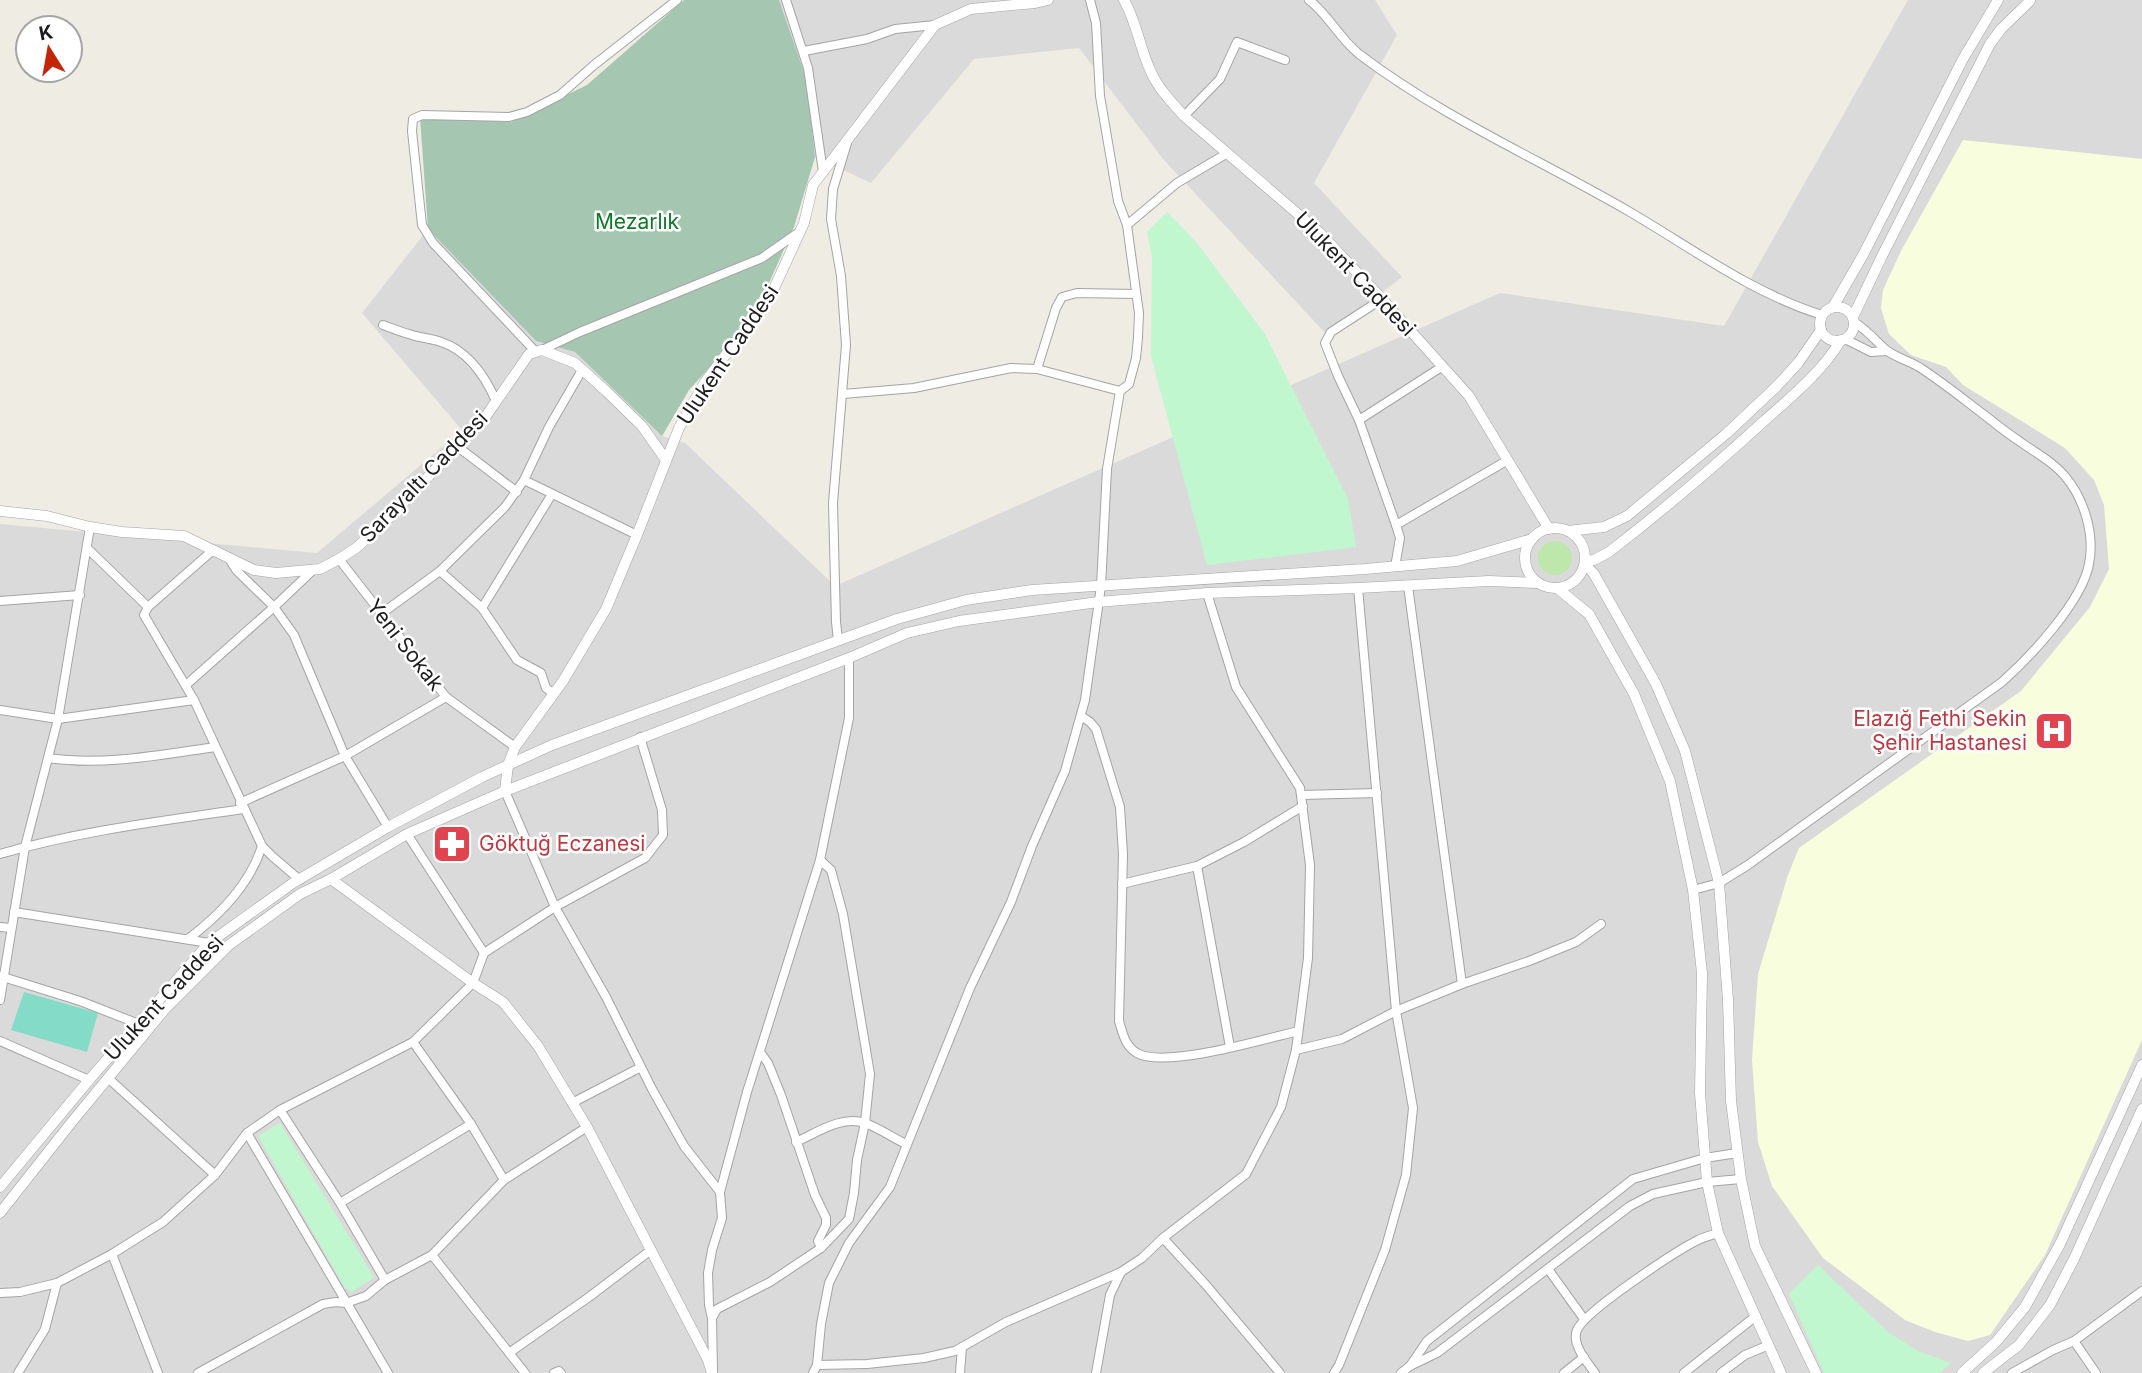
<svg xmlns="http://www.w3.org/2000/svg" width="2142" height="1373" viewBox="0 0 2142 1373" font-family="Inter,sans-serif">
<rect width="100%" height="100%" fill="#eeece3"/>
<g fill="#dbdada">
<path d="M779 0H1375L1397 35 1314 183 1402 277 1327 335 1163 159 1079 48 974 59 871 183 815 157 807 81Z"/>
<path d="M1908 0H2142V1373H0V524L317 553 462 430 362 313 428 229 536 341 575 352 662 436 685 443 835 586 1500 293 1724 326Z"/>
</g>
<path fill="#f8fedd" d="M1963 140 2142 159V1040L2045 1255 1990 1335 1968 1341 1935 1332 1905 1320 1823 1258 1772 1186 1758 1142 1752 1060 1758 974 1788 875 1799 848 2021 691 2090 607 2109 569 2104 505 2094 480 2065 448 1963 385 1946 367 1911 355 1889 334 1881 308 1883 290 1901 251Z"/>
<circle fill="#bee7ab" cx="1555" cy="558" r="17"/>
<path fill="#a5c6b0" d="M684 0H779L807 81 815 157 794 227 769 283 721 355 689 390 662 436 575 352 536 341 428 229 420 117 511 122 587 85Z"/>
<g fill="#c1f7cf">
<path d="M1167 212 1197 243 1265 334 1348 499 1356 547 1207 565 1151 356 1152 258 1147 232Z"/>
<path d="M280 1123 374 1277 352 1292 345 1288 258 1136Z"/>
<path d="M1818 1265 1889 1333 1920 1352 1951 1363 1940 1373H1824L1789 1294Z"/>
</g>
<path fill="#83dbc8" d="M24 992 98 1013 87 1052 11 1030Z"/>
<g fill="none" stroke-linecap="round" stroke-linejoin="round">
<g stroke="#a4a4a4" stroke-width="10">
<g id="minor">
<path d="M786 0 808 68 823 172"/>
<path d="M1090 0 1096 23 1100 96 1118 201 1127 225"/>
<path d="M1309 0C1328 14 1339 38 1359 54 1443 118 1539 159 1630 212 1693 249 1752 293 1822 315"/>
<path d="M804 51 867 39 895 29 935 25"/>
<path d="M1184 116 1220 79 1237 42 1285 60"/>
<path d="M1382 299 1331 332 1325 343 1338 376 1359 420 1396 525 1400 538 1395 567"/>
<path d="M383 325C392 328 400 332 409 334 419 338 431 338 441 342 469 351 485 376 496 401"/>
<path d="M1845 339 1871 352 1887 351"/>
<path d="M542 350 580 332 762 258 799 232"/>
<path d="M536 352 433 243 422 225 412 131 413 119 422 115 509 117 527 112 560 95 594 65 677 0"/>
<path d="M1037 369 1056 308 1062 297 1077 293 1136 294"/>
<path d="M843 394 914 388 1011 368 1037 369 1120 391"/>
<path d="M1359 420 1443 366"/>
<path d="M458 447 517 492"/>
<path d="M524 480 637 535"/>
<path d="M1396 525 1508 460"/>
<path d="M87 548 148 607"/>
<path d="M212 551 148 607 144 615 194 700 262 846 273 857 300 880"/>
<path d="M339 559 446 697 515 747"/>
<path d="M313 570 274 607 294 635 345 756 388 827"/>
<path d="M440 571 482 608 517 660 541 673 546 688 554 694"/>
<path d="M1408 586 1462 984"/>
<path d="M0 601 80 595"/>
<path d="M482 608 552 494"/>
<path d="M381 614 440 571 505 507 524 480 549 427 582 370"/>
<path d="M838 640 836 622 833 503 846 345 841 276 831 219 833 189 847 143"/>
<path d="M186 685 274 607 237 571 228 557"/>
<path d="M0 710 58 719 194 700"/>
<path d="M1081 716 1090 722 1096 729 1120 807 1123 854 1119 1021C1123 1034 1125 1046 1137 1053 1164 1069 1265 1039 1298 1031"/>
<path d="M48 758C104 766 159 755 215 747"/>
<path d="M505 791 555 907 606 997 652 1089 684 1146 720 1192 722 1218 712 1250 708 1273 709 1305 712 1318"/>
<path d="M1301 795 1377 793"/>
<path d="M240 803 345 756 446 697"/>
<path d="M407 834 484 953"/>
<path d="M0 854C79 831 162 821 243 809"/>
<path d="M1197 866 1230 1047"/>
<path d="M1122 884 1197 866 1244 842 1303 806"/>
<path d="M1693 890 1719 883 1748 865 2002 682C2030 657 2082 602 2089 564 2095 534 2084 498 2064 475 2052 461 2036 453 2022 443 2008 434 1996 424 1983 414 1962 398 1941 381 1919 367 1909 361 1895 357 1886 350 1875 340 1867 330 1854 322"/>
<path d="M14 912 209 943"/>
<path d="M0 927 11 928"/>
<path d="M188 939C220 915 250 884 262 846"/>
<path d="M0 976 80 1001 139 1024"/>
<path d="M0 1000 25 847 58 719 90 527"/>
<path d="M0 1041 89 1080"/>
<path d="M413 1042 471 1124 504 1180"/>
<path d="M1296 1050 1342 1039 1396 1011 1462 984 1529 961 1576 942 1601 924"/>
<path d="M760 1052 768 1063 781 1095 815 1195 826 1218V1225L818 1241 821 1248"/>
<path d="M108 1078 215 1175"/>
<path d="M572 1103 641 1067"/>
<path d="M280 1110 340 1203 385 1280"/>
<path d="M247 1133 388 1373"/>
<path d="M796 1142C816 1133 842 1115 865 1123 879 1128 893 1138 906 1144"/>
<path d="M720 1192 747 1092 820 860 849 718V658"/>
<path d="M340 1203 471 1124"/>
<path d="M1163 1238 1206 1285 1280 1373"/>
<path d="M112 1254 158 1373"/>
<path d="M432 1255 525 1373"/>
<path d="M1548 1269 1584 1319"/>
<path d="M0 1293 20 1292 57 1283 112 1254 163 1222 215 1175 247 1133 280 1110 413 1042 473 983 484 953 555 907 645 858 663 835 662 810 640 737"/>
<path d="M2074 1341 2096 1373"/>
<path d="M509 1353 589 1297 651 1250"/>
<path d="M817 1365 867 1364 924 1358 955 1351 1006 1322 1121 1272"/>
<path d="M1410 1366 1427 1341 1633 1179 1705 1158 1737 1153"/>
<path d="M713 1370 712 1318 717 1309 770 1282 821 1248 849 1219 854 1193 857 1160 865 1123 870 1074 843 914 831 870 820 860"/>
<path d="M18 1373 45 1329 57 1283"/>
<path d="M198 1373 323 1304 336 1302 346 1303 366 1296 385 1280 432 1255 504 1180 587 1127"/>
<path d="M554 1373 559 1371 561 1373"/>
<path d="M813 1373 817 1365 821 1324 829 1283 849 1243 890 1187 970 988 1011 902 1032 846 1065 771 1085 700 1101 586 1107 469 1120 391 1129 384 1136 358 1138 338 1139 313 1127 225 1177 183 1226 154"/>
<path d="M960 1373 962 1347"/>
<path d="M1096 1373 1110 1295 1121 1272 1142 1258 1163 1238 1246 1174 1281 1107 1296 1050 1308 958 1310 865 1300 788 1236 687 1207 593"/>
<path d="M1334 1373 1339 1365 1385 1250 1406 1175 1413 1108 1396 1011 1358 588"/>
<path d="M1401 1373 1410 1366 1437 1353 1630 1206 1653 1194 1707 1182 1741 1179"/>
<path d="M1564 1373 1584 1357"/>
<path d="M1595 1373C1587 1362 1571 1344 1577 1330 1585 1311 1676 1251 1698 1240 1704 1237 1712 1235 1718 1233"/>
<path d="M1684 1373 1756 1316"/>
<path d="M1721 1373 1745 1355 1769 1345"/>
<path d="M2012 1373 2053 1350 2074 1341 2142 1291"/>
</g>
</g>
<g stroke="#a4a4a4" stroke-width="11">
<g id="tertiary">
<path d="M1124 0C1137 23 1140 49 1151 72 1158 88 1172 103 1184 116L1320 233 1382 299 1469 396 1549 529"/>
<circle cx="1837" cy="324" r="17"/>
<path d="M1833 307 1863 255 1963 59 1998 0"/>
<path d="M1853 317 1882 256 1990 44 2001 29 2030 1"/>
<path d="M0 511 47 516 90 527 122 532 184 536 254 570 276 573 320 569 339 559 356 548 386 521 486 416 529 354 542 350 575 363 606 391 642 426 666 460"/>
<circle cx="1555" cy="558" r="30"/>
<path d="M1568 531 1604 527 1627 516 1726 434 1776 387 1798 363 1821 330"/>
<path d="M1585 561 1594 560 1609 552C1662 511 1714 467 1764 421 1791 397 1822 372 1841 340"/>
<path d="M1585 564 1594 574 1656 684 1685 751 1719 883 1728 1000 1731 1101 1741 1179 1755 1246 1816 1373"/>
<path d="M1557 588 1589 614 1634 694 1670 781 1693 890 1702 973 1700 1093 1707 1182 1718 1233 1781 1373"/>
<path d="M505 791 508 765 515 747 563 681 606 609 637 535 679 428 705 382 771 295 804 223 813 185 935 25 971 9 1035 3 1048 0"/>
<path d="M331 879 473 983 503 1002 538 1046 587 1127 708 1360 712 1373"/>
<path d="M0 1187 89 1080 209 943 293 883 388 827 482 777 552 745 897 619 966 600 1032 590 1365 569 1457 561 1532 539"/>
<path d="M0 1213 71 1123 165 1009 229 945 300 894 331 879 407 834 505 791 849 658 907 633 959 621 1098 602 1207 593 1358 588 1489 581 1538 583"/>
<path d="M1962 1373 1996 1342 2025 1307 2060 1244 2142 1065"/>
<path d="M1983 1373 2019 1345 2050 1305 2074 1259 2142 1109"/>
</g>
</g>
<use href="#minor" stroke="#fff" stroke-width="8"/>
<use href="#tertiary" stroke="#fff" stroke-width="10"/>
</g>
<defs>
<g id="hospital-square" transform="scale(2.0125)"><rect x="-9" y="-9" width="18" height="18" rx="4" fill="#e0444e" stroke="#fff"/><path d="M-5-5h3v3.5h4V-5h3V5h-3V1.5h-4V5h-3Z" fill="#fff"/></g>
<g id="pharmacy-square" transform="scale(2.0125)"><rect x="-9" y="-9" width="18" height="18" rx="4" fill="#e0444e" stroke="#fff"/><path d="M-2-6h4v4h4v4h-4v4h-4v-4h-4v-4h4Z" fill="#fff"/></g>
</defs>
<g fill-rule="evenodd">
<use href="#hospital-square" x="2054" y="731"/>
<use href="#pharmacy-square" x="452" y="844"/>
</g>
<g text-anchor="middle" stroke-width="5" stroke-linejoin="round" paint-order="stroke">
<g font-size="21" fill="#0f782a" stroke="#fff">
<text x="637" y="229">Mezarlık</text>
</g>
<g font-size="21" fill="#1d1d1d" stroke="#fff">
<text transform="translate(1355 274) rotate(46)" y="7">Ulukent Caddesi</text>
<text transform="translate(728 355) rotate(-56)" y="7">Ulukent Caddesi</text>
<text transform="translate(424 477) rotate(-46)" y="7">Sarayaltı Caddesi</text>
<text transform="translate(405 645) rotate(52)" y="7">Yeni Sokak</text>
<text transform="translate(164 998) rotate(-47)" y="7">Ulukent Caddesi</text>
</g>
<g font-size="21" fill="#be3a42" stroke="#fff" text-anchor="end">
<text x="2027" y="726">Elazığ Fethi Sekin<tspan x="2027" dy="24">Şehir Hastanesi</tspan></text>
<text x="479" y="851" text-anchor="start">Göktuğ Eczanesi</text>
</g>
</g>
<g transform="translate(49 49) rotate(349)"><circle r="33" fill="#ffffff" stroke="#a5a5a5" stroke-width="2"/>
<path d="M0-5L12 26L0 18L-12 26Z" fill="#c42707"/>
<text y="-10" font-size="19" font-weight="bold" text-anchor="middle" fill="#1d1d1d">K</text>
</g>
</svg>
